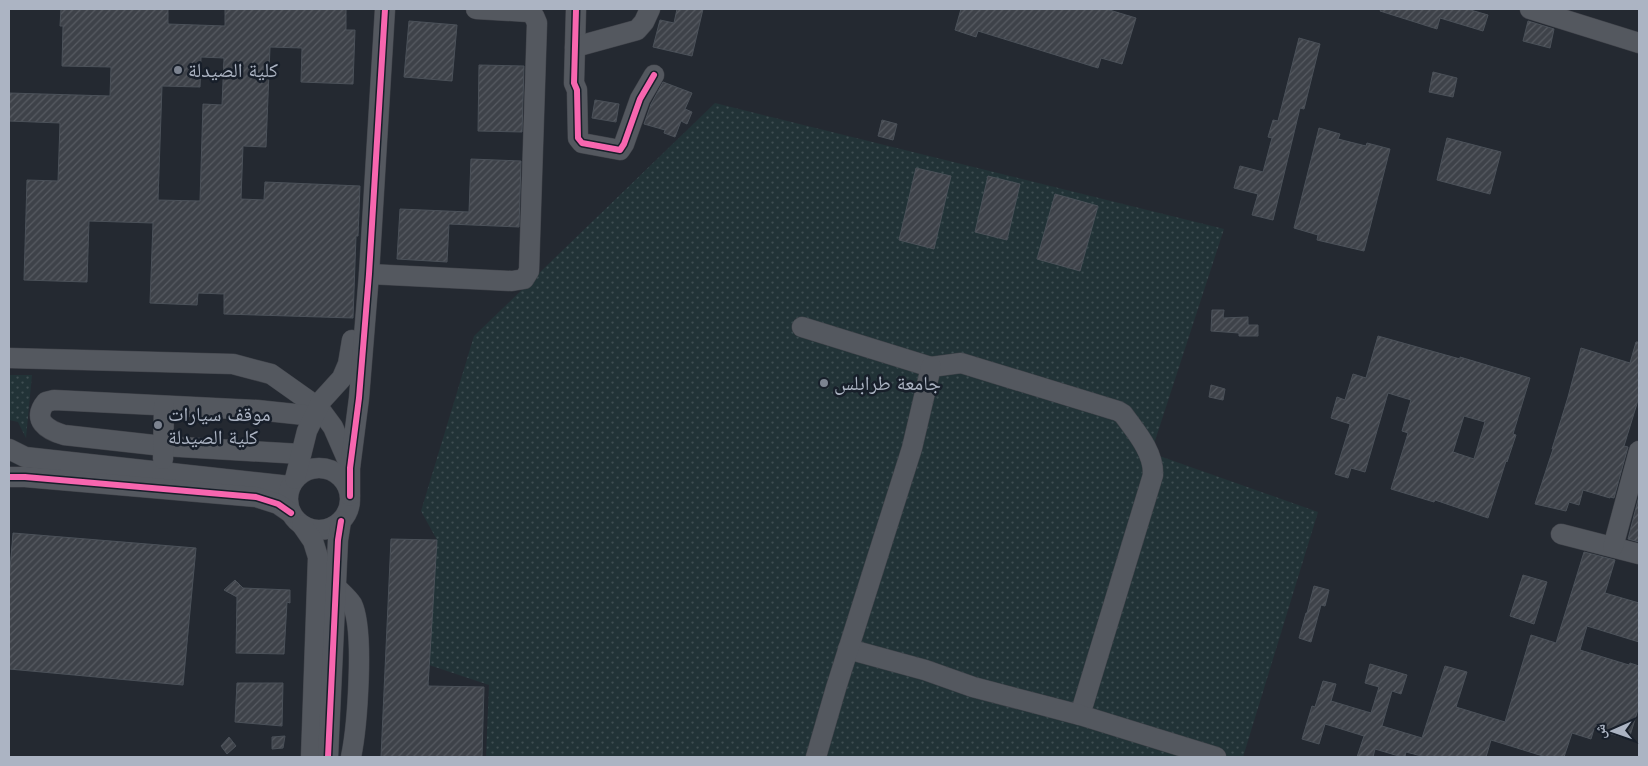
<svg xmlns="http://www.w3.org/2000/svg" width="1648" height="766" viewBox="0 0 1648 766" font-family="Jost,'Noto Naskh Arabic',sans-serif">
<defs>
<pattern id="grass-dots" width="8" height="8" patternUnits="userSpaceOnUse" patternTransform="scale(1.25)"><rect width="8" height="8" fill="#223337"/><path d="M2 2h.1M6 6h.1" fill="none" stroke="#3f4e52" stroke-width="1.8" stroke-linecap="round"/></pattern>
<pattern id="building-hatch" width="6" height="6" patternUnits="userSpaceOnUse" patternTransform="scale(1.25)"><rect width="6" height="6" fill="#3e4249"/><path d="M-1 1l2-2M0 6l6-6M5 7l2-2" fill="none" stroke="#575b62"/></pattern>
</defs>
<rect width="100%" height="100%" fill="#242931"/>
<g fill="url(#grass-dots)">
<path d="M715 103 1224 229 1151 453 1318 512 1243 757H486L489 685 429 665 437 540 421 511 474 336Z"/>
<path d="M9 375H32L26 438 18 422 9 420Z"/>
</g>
<g fill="url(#building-hatch)" stroke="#4b5159" fill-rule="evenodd">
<path d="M61 9H168V24L225 26V9H346V30H355L353 84 301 82 302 48 270 47 266 147 243 146 241 199 264 200 265 182 360 186 358 236H356L353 318 224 314V294L198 293 197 305 150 303 153 223 89 221 87 282 24 280 27 180 58 181 60 123 9 121V93L110 96 111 67 62 66 63 26H60ZM201 57 224 58 222 105 203 104 200 201 158 200 162 86 200 87Z"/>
<path d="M677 9H703L692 56 653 47 660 20 674 23Z"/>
<path d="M961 9H1106L1136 18 1122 64 1101 58 1098 68 978 31 976 37 955 30Z"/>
<path d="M1381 9H1467L1488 15 1483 31 1440 18 1437 29 1380 11Z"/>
<path d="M409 21 457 25 452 81 404 77Z"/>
<path d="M1528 21 1554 29 1550 48 1523 41Z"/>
<path d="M1299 38 1320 44 1304 109 1300 108 1273 220 1252 215 1258 194 1234 188 1240 166 1263 172 1272 138 1268 137 1273 120 1278 121Z"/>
<path d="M479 65 524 66 522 132 478 131Z"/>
<path d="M1433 72 1457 78 1453 97 1429 92Z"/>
<path d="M663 82 692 93 685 109 692 112 687 124 681 121 675 137 664 133 665 130 644 124 651 104Z"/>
<path d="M595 100 619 104 616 122 592 118Z"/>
<path d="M882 120 897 124 893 140 878 136Z"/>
<path d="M1319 128 1340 134 1338 139 1366 146 1367 143 1390 149 1364 251 1317 240 1318 235 1294 228Z"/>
<path d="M1447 138 1501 152 1490 194 1437 180Z"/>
<path d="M471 159 521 161 519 227 449 224 447 262 397 259 400 209 469 212Z"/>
<path d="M916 168 951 176 934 249 899 240Z"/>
<path d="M988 176 1020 184 1007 240 975 232Z"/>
<path d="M1055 194 1098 206 1080 271 1037 259Z"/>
<path d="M1212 310H1224L1223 318 1248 317V325H1258V336H1239V333L1211 331Z"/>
<path d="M1378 336 1460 359V357L1530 378 1513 434 1516 435 1507 462 1506 461 1488 518 1435 500 1434 502 1391 489 1408 433 1402 431 1411 400 1388 393 1365 472 1351 468 1348 478 1335 474 1350 425V424L1331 418 1337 397 1345 400 1353 374 1366 378ZM1464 416 1485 422 1474 459 1453 452Z"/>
<path d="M1636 342H1639V397L1624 446 1628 447 1614 498 1610 497V498L1583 490 1579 505 1569 502 1566 511 1535 504 1553 449H1552L1568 397 1581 348 1630 363Z"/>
<path d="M1211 385 1225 389 1223 400 1209 397Z"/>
<path d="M1639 496V542L1628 539Z"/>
<path d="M13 533 196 548 183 685 9 669V581Z"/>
<path d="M391 539 437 540 428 686 484 687 482 757H381Z"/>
<path d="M1584 552 1615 560 1605 593 1639 603V642L1587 626 1580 650 1629 665 1630 663 1639 666V706L1629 739 1594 729 1591 739 1572 733 1564 757H1546L1491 740 1486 757H1425L1406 752 1405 757H1402L1375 749 1373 757H1357L1364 736 1325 724 1319 744 1302 739 1312 706 1315 707 1323 681 1336 684 1331 701 1371 713 1379 687 1365 683 1370 664 1407 675 1401 694 1392 691 1382 726 1422 738 1445 666 1467 672 1456 707 1505 722 1531 635 1556 643Z"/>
<path d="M1523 575 1547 582 1534 624 1510 616Z"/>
<path d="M235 580 243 588 290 590V603L287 602 284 654 236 653 237 597 224 590Z"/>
<path d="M1314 586 1329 590 1325 606 1321 605 1311 642 1299 638 1306 613H1307Z"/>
<path d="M237 683H283L282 726 235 722Z"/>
<path d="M285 736 283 748 272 749V737Z"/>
<path d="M229 737 236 746 227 754 221 746Z"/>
</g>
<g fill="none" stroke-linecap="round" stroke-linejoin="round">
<g stroke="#40434a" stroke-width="21">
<g id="minor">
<path d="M576 9 574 83 577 90 578 138 582 143 620 150 624 144 640 99 654 75"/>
<path d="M1530 9 1639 43"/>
<path d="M575 47 637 30 644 22 650 9"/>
<path d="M369 274 512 281 524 279 529 271 537 23 534 16 528 12 476 9"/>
<path d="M802 327 931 367 961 363 1118 411 1123 414C1136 432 1154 452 1153 475L1080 715"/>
<path d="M9 358 233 364 271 374 319 408 333 427 350 466"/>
<path d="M9 449 25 457 290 486"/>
<path d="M301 454 163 446 64 435C47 430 31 420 46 402L54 400 257 410 314 416"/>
<path d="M163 459 164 406"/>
<circle cx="319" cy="499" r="31"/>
<path d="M9 477H25L256 497 278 504 291 513"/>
<path d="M295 479 307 431 322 400 342 378 348 364 352 340"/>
<path d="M350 496V468L359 398 369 274 385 9"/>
<path d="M302 525 313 541 318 557 311 757"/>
<path d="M1561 534 1639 554"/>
<path d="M1613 547 1639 451"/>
<path d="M336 587C341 592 348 598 352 604 365 630 357 728 351 757"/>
<path d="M848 649 925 670 973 687 1080 715 1216 757"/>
<path d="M328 757 338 540 341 521"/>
<path d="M816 757 836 688 912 448 931 367"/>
</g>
</g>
<use href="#minor" stroke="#54585f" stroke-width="20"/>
<g stroke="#181f2a" stroke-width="9">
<g id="cycleway">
<path d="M576 9 574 83 577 90 578 138 582 143 620 150 624 144 640 99 654 75"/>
<path d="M9 477H25L256 497 278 504 291 513"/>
<path d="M350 496V468L359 398 369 274 385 9"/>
<path d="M328 757 338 540 341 521"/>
</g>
</g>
<use href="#cycleway" stroke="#f766af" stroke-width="6"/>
</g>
<g fill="#7c8390" stroke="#181f2a" stroke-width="2">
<circle cx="178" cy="70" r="5"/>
<circle cx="824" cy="383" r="5"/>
<circle cx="158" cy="425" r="5"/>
</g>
<g text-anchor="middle" stroke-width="5" stroke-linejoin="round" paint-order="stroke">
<g font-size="20" fill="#acb4c3" stroke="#181f2a" text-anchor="start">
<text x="188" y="77">كلية الصيدلة</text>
<text x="834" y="390">جامعة طرابلس</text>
<text x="168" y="421">موقف سيارات<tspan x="168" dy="23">كلية الصيدلة</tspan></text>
</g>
</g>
<rect width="1648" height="766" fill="none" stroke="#acb4c3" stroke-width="20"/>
<g transform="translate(1613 731) rotate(268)" stroke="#181f2a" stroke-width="4" paint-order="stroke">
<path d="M0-4L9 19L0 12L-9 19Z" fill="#acb4c3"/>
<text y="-8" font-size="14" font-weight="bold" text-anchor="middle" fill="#acb4c3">ش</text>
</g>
</svg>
